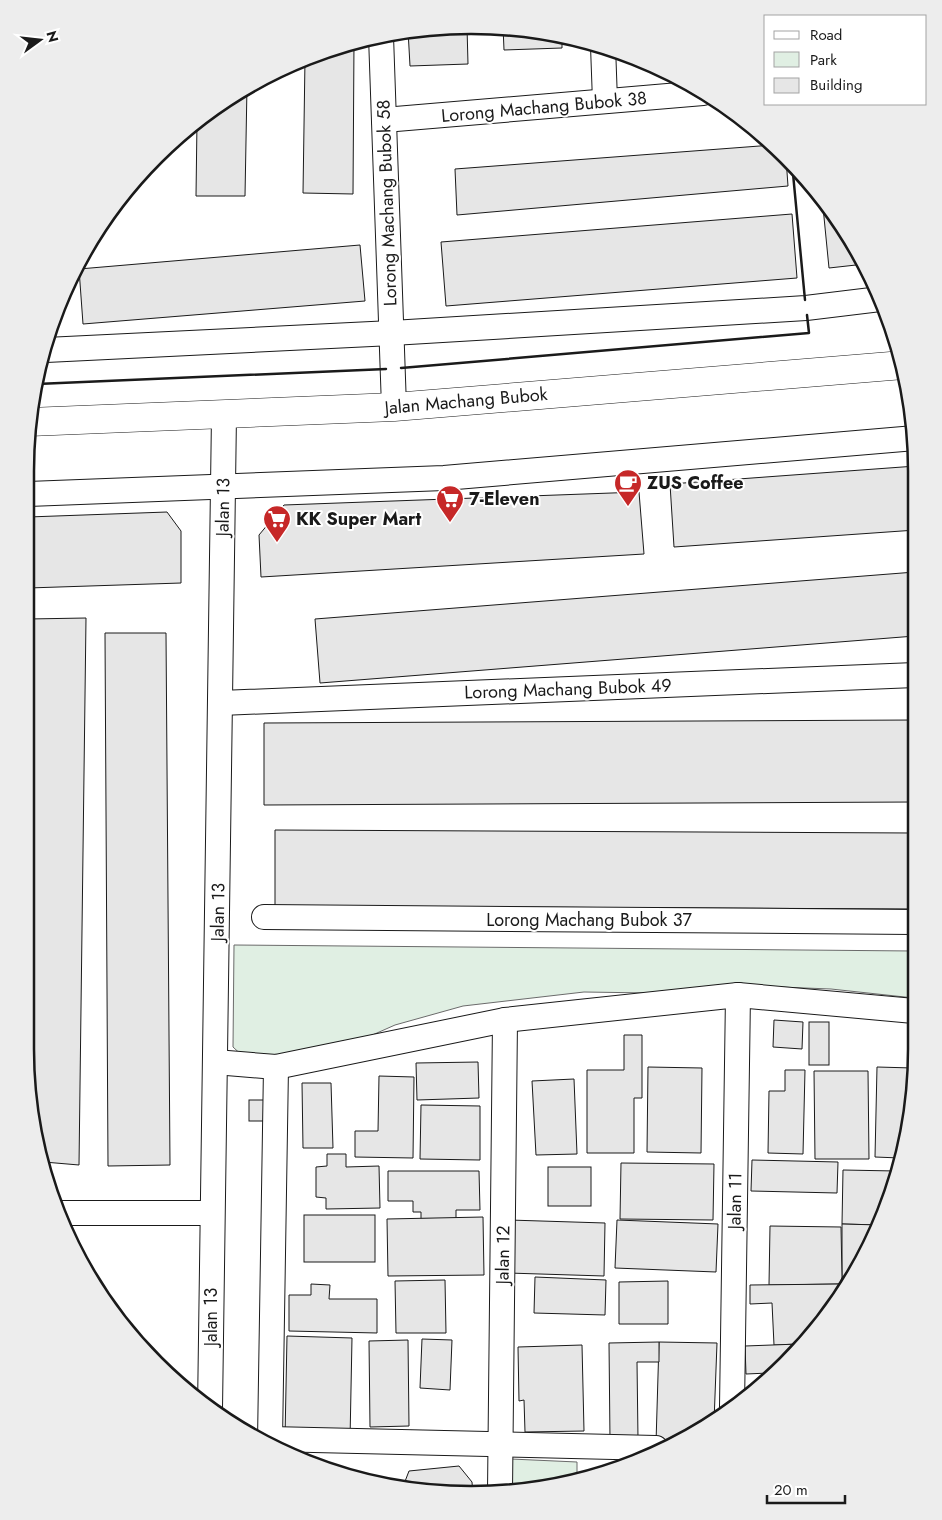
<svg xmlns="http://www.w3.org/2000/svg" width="942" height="1520" viewBox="0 0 942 1520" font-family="Jost,sans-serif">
<rect width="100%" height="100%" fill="#fff"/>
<g fill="#e0efe3" stroke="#6a6a6a">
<path d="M234 945 914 951V998L831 989 725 985 651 993 584 992 463 1006 395 1025 325 1056 247 1060 233 1047Z"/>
<path d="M511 1459 577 1462V1481L510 1490Z"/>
</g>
<g fill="#e6e6e6" stroke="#1a1a1a">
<path d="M503 26 562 36V48L504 50Z"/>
<path d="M467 27 468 64 410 66 408 30Z"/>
<path d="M354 42 353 194 303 193 305 59 328 49Z"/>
<path d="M247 86 245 196H196L197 121Z"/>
<path d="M773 145 786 158 788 186 457 215 455 169Z"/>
<path d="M826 206 865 264 829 268 823 207Z"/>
<path d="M792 214 797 278 446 306 441 242Z"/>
<path d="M360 245 365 301 83 324 79 269Z"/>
<path d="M916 466V530L674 547 670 484Z"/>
<path d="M639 492 644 554 261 577 259 535 284 505Z"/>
<path d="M167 512 181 531V583L28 588V517Z"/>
<path d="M915 572V636L320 683 315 619Z"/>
<path d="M86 618 79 1165 44 1162 25 1049 28 619Z"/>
<path d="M105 633H166L170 1165 108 1166Z"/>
<path d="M915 720V802L264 805V723Z"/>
<path d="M275 830 914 833V909L275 906Z"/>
<path d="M774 1020 803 1022 802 1049 773 1047Z"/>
<rect x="809" y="1022" width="20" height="43"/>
<path d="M624 1035H642V1098H634V1153H587V1070H624Z"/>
<path d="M478 1062 479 1098 417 1100 416 1063Z"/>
<path d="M648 1067 702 1068 701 1153 647 1152Z"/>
<path d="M877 1067 913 1068V1107L900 1158 875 1157Z"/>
<path d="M785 1070H805L803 1154 768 1153 769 1091H785Z"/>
<path d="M814 1071H868L869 1159H815Z"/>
<path d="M379 1076 414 1077 413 1158 355 1157V1131H378Z"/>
<path d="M574 1079 577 1154 536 1155 532 1081Z"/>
<path d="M302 1083H331L333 1148H303Z"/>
<rect x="249" y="1100" width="15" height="21"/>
<path d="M421 1105 480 1106V1160L420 1159Z"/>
<path d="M327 1154H346V1167L379 1166 380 1208 326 1209V1198L316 1197V1167L327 1166Z"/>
<path d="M752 1160 838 1162 837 1193 751 1191Z"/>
<path d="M621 1163 714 1164 713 1220 620 1219Z"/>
<rect x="548" y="1167" width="43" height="39"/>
<path d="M843 1170 896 1171 883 1219 880 1225 842 1224Z"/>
<path d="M388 1171H479L480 1210H456V1219H421V1212H413V1201H388Z"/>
<rect x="304" y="1215" width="71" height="47"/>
<path d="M483 1217 484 1275 388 1276 387 1219Z"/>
<path d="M509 1220 605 1223 604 1276 508 1273Z"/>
<path d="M617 1220 718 1224 716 1272 615 1268Z"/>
<path d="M842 1224 880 1225 850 1277H842Z"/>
<path d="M770 1226 841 1227 842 1277 840 1284 769 1285Z"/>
<path d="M535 1277 606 1280 605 1315 534 1313Z"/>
<path d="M445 1280 446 1333H396L395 1281Z"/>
<path d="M668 1281V1324H619V1282Z"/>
<path d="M311 1284 330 1285 329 1299H377V1333L289 1331V1295H311Z"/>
<path d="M840 1284V1294L825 1321 799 1344 774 1345 772 1303 750 1304V1285Z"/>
<path d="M287 1336 352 1338 350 1440 285 1438Z"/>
<path d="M422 1339 452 1340 450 1390 420 1388Z"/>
<path d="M408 1340 409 1426 370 1427 369 1341Z"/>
<path d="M659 1342 717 1343 714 1422 668 1443H656Z"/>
<path d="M659 1342V1362H637L638 1439 610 1440 609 1343Z"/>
<path d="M799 1344 769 1373 746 1374 745 1346Z"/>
<path d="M582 1345 584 1431 525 1432 524 1400 519 1401 518 1347Z"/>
<path d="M459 1466 472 1482 473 1495 404 1484 409 1471Z"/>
<path d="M580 1472H601V1473L587 1480 580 1481Z"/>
</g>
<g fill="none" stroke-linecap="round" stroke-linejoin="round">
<g stroke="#1a1a1a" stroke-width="26">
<g id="minor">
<path d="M381 36 394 407"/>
<path d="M603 46 605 101"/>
<path d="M384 120 703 93"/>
<path d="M46 350 392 333 806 308 880 299"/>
<path d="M28 494 444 478 915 438"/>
<path d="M221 703 915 675"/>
<path d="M264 917 914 922"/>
<path d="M215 1062 276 1067 505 1020 738 995 914 1011"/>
<path d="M59 1213H212"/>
<path d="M732 1407 738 995"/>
<path d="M210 1409 224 415"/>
<path d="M270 1439 656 1448"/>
<path d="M270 1441 276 1067"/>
<path d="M500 1491 505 1020"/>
</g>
</g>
<g stroke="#1a1a1a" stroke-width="29">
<path id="secondary" d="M29 422 394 407 903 365"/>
</g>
<use href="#minor" stroke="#fff" stroke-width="24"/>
<use href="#secondary" stroke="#fff" stroke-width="28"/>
<g stroke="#1a1a1a" stroke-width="2.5">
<path d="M792 163 805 300"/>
<path d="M401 368 809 333 807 315"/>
<path d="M37 384 386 369"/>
</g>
</g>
<defs>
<g id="cafe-pin" transform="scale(1.4375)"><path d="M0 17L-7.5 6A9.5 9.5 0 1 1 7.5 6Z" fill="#c62828" stroke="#fff"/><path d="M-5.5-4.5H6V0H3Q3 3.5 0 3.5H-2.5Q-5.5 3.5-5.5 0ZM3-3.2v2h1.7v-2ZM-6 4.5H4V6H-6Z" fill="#fff"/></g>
<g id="supermarket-pin" transform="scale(1.4375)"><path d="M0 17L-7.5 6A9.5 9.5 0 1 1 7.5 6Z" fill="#c62828" stroke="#fff"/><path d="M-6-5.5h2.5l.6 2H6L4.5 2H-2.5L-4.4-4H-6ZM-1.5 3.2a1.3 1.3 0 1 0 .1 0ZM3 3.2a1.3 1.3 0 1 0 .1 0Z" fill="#fff"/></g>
</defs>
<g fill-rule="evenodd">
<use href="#cafe-pin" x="628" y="483"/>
<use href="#supermarket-pin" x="450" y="499"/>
<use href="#supermarket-pin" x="277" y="519"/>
</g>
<g text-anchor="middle" stroke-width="4" stroke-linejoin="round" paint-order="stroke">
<g font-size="18" fill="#1a1a1a" stroke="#fff">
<text transform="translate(544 107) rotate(-5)" y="6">Lorong Machang Bubok 38</text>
<text transform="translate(387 203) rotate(-92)" y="6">Lorong Machang Bubok 58</text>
<text transform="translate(466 401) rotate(-5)" y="6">Jalan Machang Bubok</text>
<text transform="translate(223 507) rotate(-89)" y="6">Jalan 13</text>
<text transform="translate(568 689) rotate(-2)" y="6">Lorong Machang Bubok 49</text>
<text transform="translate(218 912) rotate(-89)" y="6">Jalan 13</text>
<text x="589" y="926">Lorong Machang Bubok 37</text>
<text transform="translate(735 1201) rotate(-89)" y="6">Jalan 11</text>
<text transform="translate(503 1255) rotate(-89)" y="6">Jalan 12</text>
<text transform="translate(211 1317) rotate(-90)" y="6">Jalan 13</text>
</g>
<g font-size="18" font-weight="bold" fill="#1a1a1a" stroke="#fff" text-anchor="start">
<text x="647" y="489">ZUS Coffee</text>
<text x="469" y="505">7-Eleven</text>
<text x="296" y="525">KK Super Mart</text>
</g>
</g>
<path d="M0 0H942V1520H0ZM471 34H471A437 437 0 0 1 908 471V1049A437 437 0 0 1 471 1486H471A437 437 0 0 1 34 1049V471A437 437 0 0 1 471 34Z" fill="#ededed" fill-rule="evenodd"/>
<path fill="none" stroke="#1a1a1a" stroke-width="2.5" d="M471 34H471A437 437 0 0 1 908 471V1049A437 437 0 0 1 471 1486H471A437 437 0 0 1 34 1049V471A437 437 0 0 1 471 34Z"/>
<rect x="764" y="15" width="162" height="90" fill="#ffffff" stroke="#a3a3a3"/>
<rect x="774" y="31" width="25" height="8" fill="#ffffff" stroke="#a3a3a3"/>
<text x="810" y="40" font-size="15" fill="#1a1a1a">Road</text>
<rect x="774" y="52" width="25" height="15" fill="#e0efe3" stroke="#a3a3a3"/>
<text x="810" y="65" font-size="15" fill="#1a1a1a">Park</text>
<rect x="774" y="78" width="25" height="15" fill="#e6e6e6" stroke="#a3a3a3"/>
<text x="810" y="90" font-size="15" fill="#1a1a1a">Building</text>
<g transform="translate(40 40) rotate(75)" stroke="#ffffff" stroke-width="4" paint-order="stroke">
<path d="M0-4L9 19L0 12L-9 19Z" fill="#1a1a1a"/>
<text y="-8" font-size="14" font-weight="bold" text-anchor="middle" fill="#1a1a1a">N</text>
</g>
<path d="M767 1495v8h78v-8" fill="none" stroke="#1a1a1a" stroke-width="2.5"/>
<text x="774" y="1495" font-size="15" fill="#1a1a1a" stroke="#ffffff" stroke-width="4" paint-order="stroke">20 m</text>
</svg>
